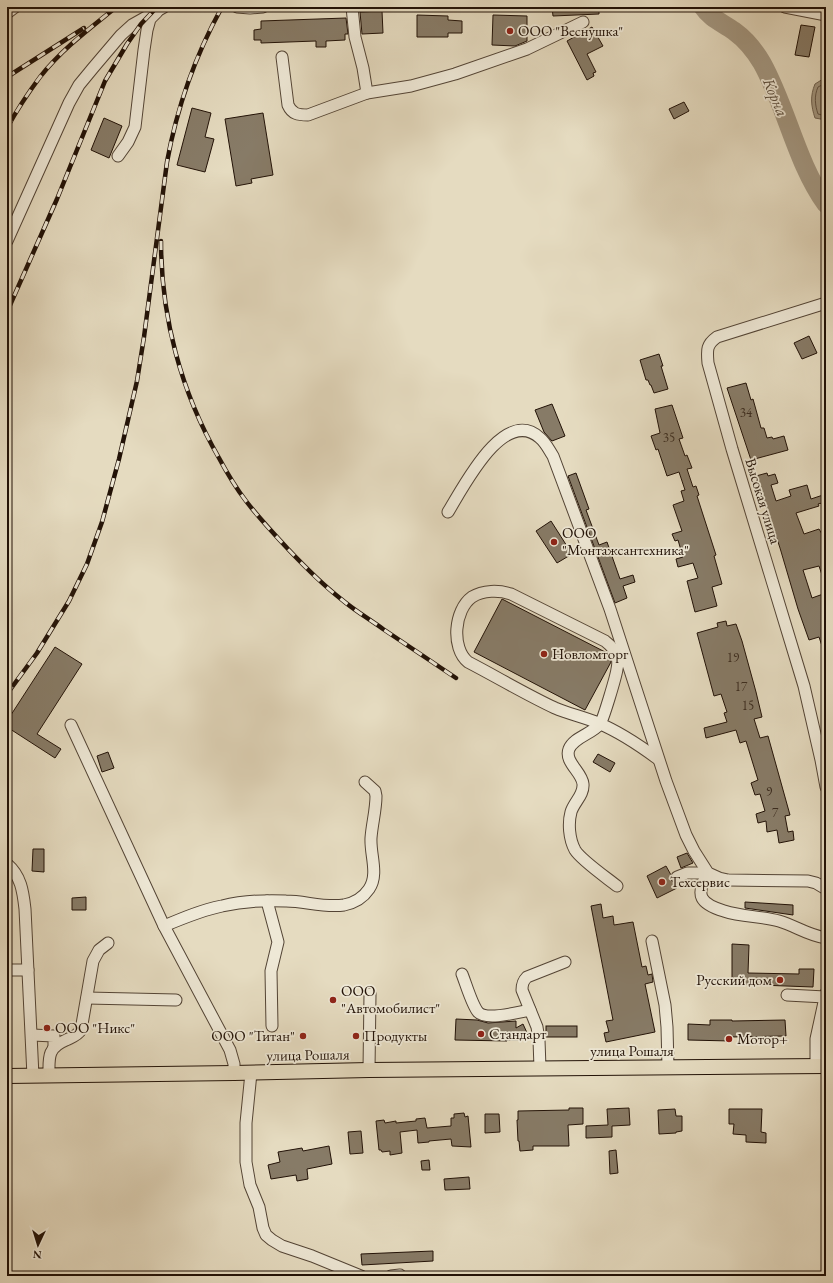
<svg xmlns="http://www.w3.org/2000/svg" width="833" height="1283" viewBox="0 0 833 1283" font-family="'EB Garamond',serif">
<rect width="100%" height="100%" fill="#e5dbc0"/>
<filter id="stains"><feTurbulence type="fractalNoise" baseFrequency=".005" numOctaves="4"/><feColorMatrix values="0 0 0 0 .2 0 0 0 0 .09 0 0 0 0 .02 0 0 0 .5 -.17"/></filter>
<radialGradient id="worn" r=".72"><stop offset=".6" stop-color="#630" stop-opacity="0"/><stop offset="1" stop-color="#630" stop-opacity=".3"/></radialGradient>
<path fill="#a39781" stroke="#6f6250" d="M823 79H826V120L815 118C811 106 810 96 815 84Z"/>
<g fill="none" stroke-linecap="round" stroke-linejoin="round">
<path stroke="#625444" stroke-width="1" d="M826 83 818 87C814 96 815 105 818 114L826 116"/>
<path stroke="#a39781" stroke-width="19" d="M703 7C710 18 723 23 734 31 745 39 755 51 762 63 787 108 796 162 826 204"/>
</g>
<g fill="#877b67" stroke="#221207">
<path d="M552 7H599V14L553 16Z"/>
<path d="M382 11 383 33 362 34 360 12Z"/>
<path d="M417 15 448 16V20L462 21V33H448V37H417Z"/>
<path d="M493 15 527 16V41L515 46 492 45Z"/>
<path d="M346 18 348 34H345V40L326 41V47H316V41L261 43V40H254V30L261 29V21Z"/>
<path d="M801 25 815 27 809 57 795 55Z"/>
<path d="M592 27 603 46 587 54 596 72 593 73 594 76 587 80 567 41Z"/>
<path d="M684 102 689 111 674 119 669 109Z"/>
<path d="M192 108 211 113 205 137 214 139 205 172 177 165Z"/>
<path d="M263 113 273 175 251 179 252 183 236 186 225 119Z"/>
<path d="M104 118 122 126 109 158 91 150Z"/>
<path d="M809 336 817 353 802 359 794 343Z"/>
<path d="M659 354 663 366H661L668 389 654 393 651 385H650L648 380H646L640 360Z"/>
<path d="M746 383 751 400 753 399 761 428H764L767 438 772 437 773 439 784 436 788 450 751 460 727 388Z"/>
<path d="M552 404 565 436 552 441 544 432 535 410Z"/>
<path d="M672 405 683 438 679 439 685 456 687 455 692 468 687 469 693 487 696 486 699 495 697 496 716 555 714 556 722 584 712 587 717 606 695 612 687 581 698 578 693 563 678 567 676 559 683 557 678 540 675 541 672 534 682 531 673 505 684 501 681 491 685 490 679 472 667 476 658 449 656 450 651 436 660 433 655 409Z"/>
<path d="M576 473 589 509 586 510 599 545 607 542 620 579 633 575 635 582 623 586 627 598 615 603 568 476Z"/>
<path d="M767 473 768 476 775 474 778 483 771 485 776 501 791 496 789 490 807 485 811 499 826 494V502L818 504 819 506 796 513 804 534 819 529 826 541V581H824L819 566 803 570 812 598 826 593V652H824L819 637 809 640 798 609 780 548 756 476Z"/>
<path d="M551 521 572 554 557 563 536 531Z"/>
<path d="M502 599 609 654 611 662 585 710 474 652Z"/>
<path d="M726 621 727 626 736 624 742 641 756 692 762 717 754 719 760 738 768 736 790 815 785 816 788 832 793 831 794 840 779 843 777 830 767 832 766 821 758 823 756 814 765 811 760 794 755 795 751 783 758 780 746 741 740 743 736 730 706 738 704 728 727 722 724 713 727 712 721 694 714 696 697 633 718 627 717 623Z"/>
<path d="M55 647 82 664 37 734 61 749 55 758 7 727V721Z"/>
<path d="M108 752 114 768 102 772 97 756Z"/>
<path d="M598 754 615 763 610 772 593 762Z"/>
<path d="M33 849H44V872L32 871Z"/>
<path d="M687 853 693 863 681 868 677 857Z"/>
<path d="M666 866 671 875V880L675 884 677 888 657 898 647 876Z"/>
<path d="M86 897V910H72V898Z"/>
<path d="M745 902 793 905V915L745 908Z"/>
<path d="M601 904 603 918 613 916 614 925 633 922 642 967 646 966 648 975 652 974 653 982 645 984 655 1032 606 1042 604 1033 609 1032 606 1021 613 1020 591 906Z"/>
<path d="M732 944 749 945 748 973 799 974V969H814L813 987 732 984Z"/>
<path d="M456 1019 477 1020 488 1023 516 1021V1028L523 1024 528 1035 518 1040H507V1041L455 1040Z"/>
<path d="M710 1020H732V1021L785 1020 786 1036 731 1037V1041L688 1040V1024L710 1025Z"/>
<rect x="546" y="1026" width="31" height="11"/>
<path d="M569 1108H583V1124L568 1125 569 1146H533V1150L520 1151 519 1141H518L517 1120H518V1111L569 1110Z"/>
<path d="M629 1108 630 1125 612 1126V1137L586 1138V1126L608 1125 607 1109Z"/>
<path d="M675 1109 676 1116H682V1131L676 1132V1133L659 1134 658 1110Z"/>
<path d="M729 1109H762L761 1132 766 1133V1143L746 1142V1135L733 1134 734 1124H729Z"/>
<path d="M464 1113 465 1117 468 1116 471 1147 452 1146 451 1139 429 1141V1142L418 1143 417 1130 400 1132 402 1153 390 1155V1151L382 1152 381 1150H379L376 1121 384 1120 385 1123 396 1121V1123L416 1121V1119L425 1118 427 1128 451 1126V1118H454V1114Z"/>
<path d="M485 1114H499L500 1132 485 1133Z"/>
<path d="M361 1131 363 1153 350 1154 348 1132Z"/>
<path d="M329 1146 332 1164 307 1169 308 1179 297 1181 296 1175 271 1179 268 1165 280 1162 278 1152 302 1148 303 1151Z"/>
<path d="M616 1150 618 1173 610 1174 609 1151Z"/>
<path d="M429 1160 430 1170H422L421 1161Z"/>
<path d="M469 1177 470 1189 445 1190 444 1179Z"/>
<path d="M433 1251V1261L362 1265 361 1254Z"/>
</g>
<g fill="none" stroke-linecap="round" stroke-linejoin="round">
<g stroke="#534435" stroke-width="13">
<g id="minor">
<path d="M237 7 250 8 263 7"/>
<path d="M352 7 355 37 363 68 367 93"/>
<path d="M785 7 826 15"/>
<path d="M7 13 15 7"/>
<path d="M282 57 288 105C292 114 298 115 308 115L367 93 411 86 455 74 527 49 583 22"/>
<path d="M118 156 128 142 135 127 144 50 147 30 150 19 157 12"/>
<path d="M7 241 69 103 79 85 93 68 121 35 132 25 164 7"/>
<path d="M826 303 717 337C706 345 707 350 708 363L732 449 804 686 821 760 826 787"/>
<path d="M448 512C463 488 504 405 540 438 546 443 549 450 553 456L610 609 666 781 686 835 694 851 708 873 719 878 728 880 808 881 816 883 826 889"/>
<path d="M71 725 164 926 230 1050 234 1064V1073"/>
<path d="M7 864C21 876 23 891 25 909L33 1076"/>
<path d="M677 877 687 873H708C694 896 701 904 724 911 742 917 761 916 779 921 796 926 807 935 826 938"/>
<path d="M617 886C607 878 581 860 575 850 569 839 568 823 571 812 574 802 584 795 583 784 582 772 564 762 569 749 574 737 592 734 600 724 603 720 616 677 617 669 618 665 618 661 617 657 616 650 610 645 605 641L511 594C499 590 483 590 472 597 454 610 451 648 468 662 497 677 525 694 555 708 569 714 584 717 598 723 620 732 639 745 658 759"/>
<path d="M267 901 278 942 271 971 272 1026"/>
<path d="M164 926C183 918 202 910 222 906 243 901 265 900 286 901 305 901 324 908 344 905 354 903 363 898 369 889 379 874 370 855 371 838 372 824 376 810 376 796L375 791 365 782"/>
<path d="M652 941 665 1005 667 1027 668 1067"/>
<path d="M7 970H28"/>
<path d="M462 974C466 984 472 1005 478 1012 486 1021 519 1012 530 1010"/>
<path d="M787 995 825 997"/>
<path d="M87 998 176 1000"/>
<path d="M32 1035 54 1036V1047"/>
<path d="M816 1067V1039L826 993"/>
<path d="M540 1068 539 1040 537 1027 522 990C522 984 523 981 527 977L565 962"/>
<path d="M369 1070 370 994"/>
<path d="M251 1073 246 1123V1162L250 1185 259 1207 263 1228 266 1235 272 1240 282 1246 312 1256 361 1276"/>
<path d="M49 1075C49 1058 47 1048 66 1040 72 1037 77 1036 81 1030L93 961 99 950 108 943"/>
<path d="M391 1276 400 1275"/>
</g>
</g>
<g stroke="#221207" stroke-width="16">
<path id="major" d="M7 1076 234 1073 369 1070 826 1066"/>
</g>
<use href="#minor" stroke="#eee8d6" stroke-width="11"/>
<use href="#major" stroke="#e5dbc0" stroke-width="14"/>
<g stroke="#221207" stroke-width="4.5">
<g id="rail">
<path d="M7 77 84 28"/>
<path d="M7 128C17 110 28 93 40 77 61 50 89 29 115 8"/>
<path d="M161 241C161 317 181 392 219 458 227 473 236 488 246 501 259 518 274 534 288 549 305 567 322 584 341 599 354 610 369 619 383 629 407 645 432 662 456 678"/>
<path d="M7 312 57 199 105 81 127 44 141 24 157 7"/>
<path d="M7 694 37 653 69 601 87 564 102 522 119 459 137 381 144 337 167 162C177 107 195 56 222 7"/>
</g>
</g>
<use href="#rail" stroke="#eee8d6" stroke-width="3" stroke-dasharray="9" stroke-linecap="butt"/>
</g>
<g fill="#8f2418" stroke="#eee8d6" stroke-width="1.5">
<circle cx="510" cy="31" r="4"/>
<circle cx="554" cy="542" r="4"/>
<circle cx="544" cy="654" r="4"/>
<circle cx="662" cy="882" r="4"/>
<circle cx="780" cy="980" r="4"/>
<circle cx="333" cy="1000" r="4"/>
<circle cx="47" cy="1028" r="4"/>
<circle cx="481" cy="1034" r="4"/>
<circle cx="303" cy="1036" r="4"/>
<circle cx="356" cy="1036" r="4"/>
<circle cx="729" cy="1039" r="4"/>
</g>
<g text-anchor="middle" stroke-width="3.5" stroke-linejoin="round" paint-order="stroke">
<g font-size="13" fill="#3b2c1f">
<text x="746" y="417">34</text>
<text x="669" y="442">35</text>
<text x="733" y="662">19</text>
<text x="741" y="691">17</text>
<text x="748" y="710">15</text>
<text x="769" y="796">9</text>
<text x="775" y="817">7</text>
</g>
<g font-size="15" fill="#221207" stroke="#eee8d6" text-anchor="start">
<text x="518" y="36">ООО "Веснушка"</text>
<text x="562" y="538">ООО<tspan x="562" dy="17">"Монтажсантехника"</tspan></text>
<text x="552" y="659">Новломторг</text>
<text x="670" y="887">Техсервис</text>
<text x="772" y="985" text-anchor="end">Русский дом</text>
<text x="341" y="996">ООО<tspan x="341" dy="17">"Автомобилист"</tspan></text>
<text x="55" y="1033">ООО "Никс"</text>
<text x="489" y="1039">Стандарт</text>
<text x="295" y="1041" text-anchor="end">ООО "Титан"</text>
<text x="364" y="1041">Продукты</text>
<text x="737" y="1044">Мотор+</text>
</g>
<g font-size="15" fill="#221207" stroke="#eee8d6">
<text transform="translate(763 501) rotate(73)" y="5">Высокая улица</text>
<text x="632" y="1056">улица Рошаля</text>
<text transform="translate(308 1055) rotate(-1)" y="5">улица Рошаля</text>
</g>
<g font-size="16" font-style="italic" fill="#5c4e3e" stroke="#eee8d6">
<text transform="translate(776 97) rotate(67)" y="6">Корна</text>
</g>
</g>
<rect width="833" height="1283" fill="none" stroke="#e5dbc0" stroke-width="24"/>
<rect x="8" y="8" width="817" height="1267" fill="none" stroke="#221207" stroke-width="2"/>
<rect x="12" y="12" width="809" height="1259" fill="none" stroke="#221207"/>
<g transform="translate(38 1245) rotate(184)" stroke="#eee8d6" stroke-width="3" paint-order="stroke">
<path d="M0-3L7 15L0 10L-7 15Z" fill="#221207"/>
<text y="-6" font-size="11" font-weight="bold" text-anchor="middle" fill="#221207">N</text>
</g>
<rect width="100%" height="100%" filter="url(#stains)"/>
<rect width="100%" height="100%" fill="url(#worn)"/>
</svg>
